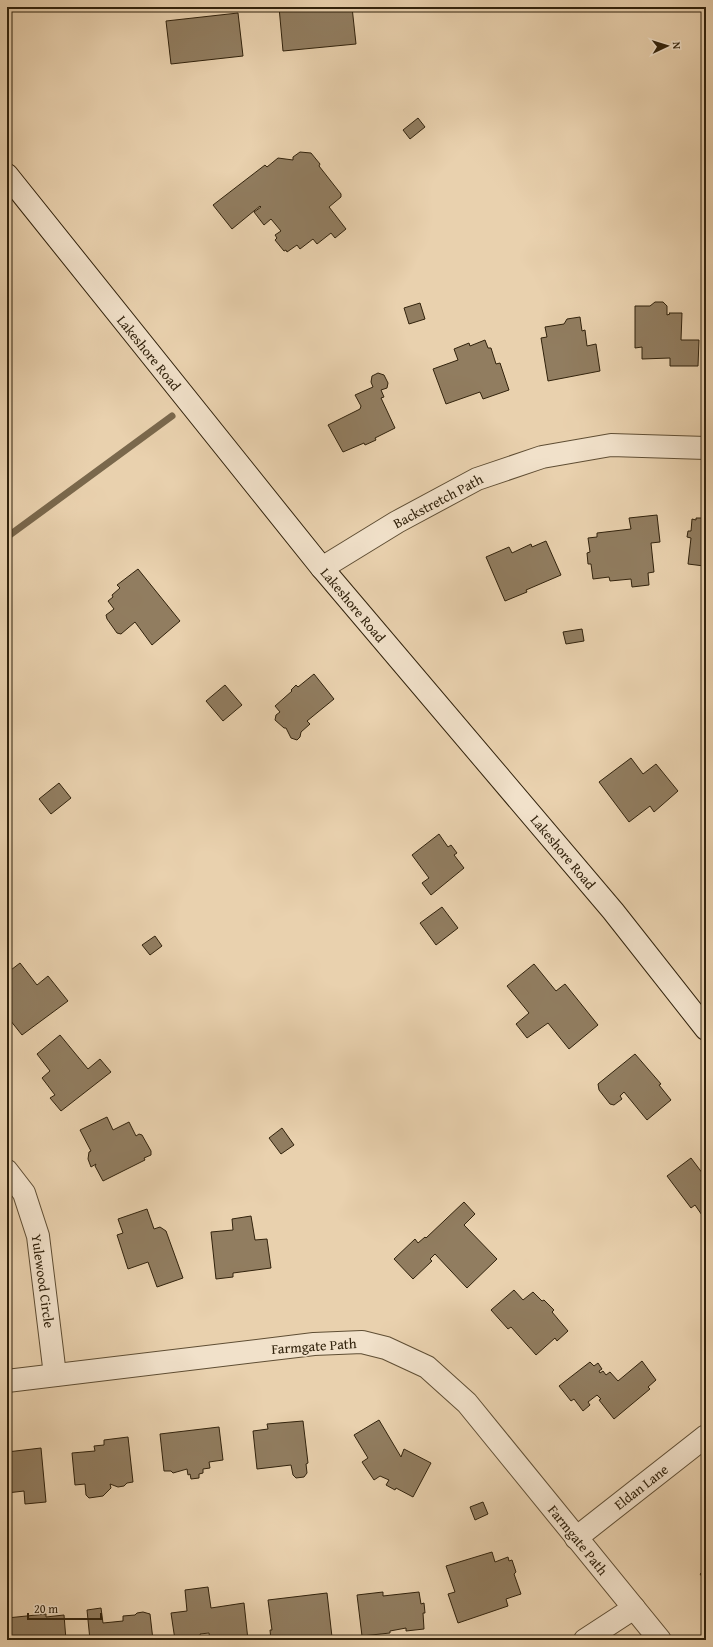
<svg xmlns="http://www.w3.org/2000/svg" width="713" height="1647" viewBox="0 0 713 1647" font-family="'Gentium Book Plus',serif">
<rect width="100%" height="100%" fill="#e9d1ae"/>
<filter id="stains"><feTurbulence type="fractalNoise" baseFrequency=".005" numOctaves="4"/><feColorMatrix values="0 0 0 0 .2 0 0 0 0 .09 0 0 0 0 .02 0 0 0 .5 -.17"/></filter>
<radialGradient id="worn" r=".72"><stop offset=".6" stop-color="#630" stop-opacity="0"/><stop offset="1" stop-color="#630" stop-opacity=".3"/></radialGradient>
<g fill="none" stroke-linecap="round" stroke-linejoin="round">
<path stroke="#7a684c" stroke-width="7" d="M7 537 172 416"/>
</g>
<g fill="#917d60" stroke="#31220c">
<path d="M279 7H352L356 44 283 51Z"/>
<path d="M238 13 243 56 171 64 166 21Z"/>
<path d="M418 118 425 127 410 139 403 130Z"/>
<path d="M300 152 311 153 320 164 319 166 341 194V197L329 207 346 229 335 238 331 233 317 244 313 239 300 249 297 245 287 252 286 250 284 251 275 240 277 238 275 235 281 231 271 219 264 225 254 212 261 207 260 206 232 229 213 205 265 165 267 167 278 158 293 160V157Z"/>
<path d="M655 302H663L667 306V315L670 314 669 313H682L681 340H699L698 366H670V358L642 359V347L635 348V306H650Z"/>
<path d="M420 303 425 319 409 324 404 308Z"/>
<path d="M580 317 582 331 585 330 587 346 596 344 600 371 548 381 541 338 547 337 545 327 564 324 567 319Z"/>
<path d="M485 340 488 348H491L496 364 500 363 509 390 483 399 480 392 446 404 433 369 458 360 454 349 469 343 470 346Z"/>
<path d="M378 373 384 375 388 383 387 388 381 390 384 397 381 398 395 428 375 438 376 440 365 445 364 443 343 452 328 425 360 409 361 406 355 395 373 387 371 382 372 376Z"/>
<path d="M657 515 660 542 651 543 654 572 648 573 649 585 632 587 631 579 610 581 609 577 593 579 591 564H588L587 553 590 552 588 538 597 537V533L631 529 629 518Z"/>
<path d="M704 516H706V563H704V566L688 564 691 538 687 537 688 531H691L692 519 696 520V518H704Z"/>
<path d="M546 541 561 575 526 590 527 592 505 601 486 557 509 547 512 553 531 544 532 547Z"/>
<path d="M138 569 180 621 152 645 135 622 121 634 117 633 107 619 106 615 114 609 108 601 113 597 112 595 120 588 117 585Z"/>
<path d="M582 629 584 641 566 644 563 632Z"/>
<path d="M314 674 334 699 307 721 310 724 301 732 300 737 297 740 291 738 286 728H284L275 720 276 715 280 712 275 706 292 691 291 690 296 685 298 687Z"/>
<path d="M225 685 242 705 223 721 206 701Z"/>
<path d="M631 758 643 774 656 764 678 791 654 812 650 806 629 822 599 782Z"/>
<path d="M59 783 71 798 51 814 39 799Z"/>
<path d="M439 834 448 847 451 845 457 853 454 855 464 868 431 895 422 883 429 878 412 855Z"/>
<path d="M442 907 458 928 436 945 420 923Z"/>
<path d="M155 936 162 946 150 955 142 945Z"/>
<path d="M20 963 37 985 48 976 68 1001 22 1035 10 1020 7 1023V973Z"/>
<path d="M534 964 556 991 565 984 598 1025 569 1049 548 1023 527 1038 516 1024 529 1013 507 986Z"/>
<path d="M60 1035 88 1069 100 1059 111 1072 61 1111 50 1098 55 1095 42 1078 50 1071 37 1054Z"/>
<path d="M635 1054 661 1084 659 1085 671 1100 647 1120 624 1092 620 1096 622 1099 614 1105 610 1104 599 1090 598 1084Z"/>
<path d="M107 1117 113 1130 129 1122 136 1136 139 1134 142 1135 151 1151V1155L144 1158 145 1160 103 1181 95 1166 96 1164 91 1167 88 1159 89 1152 91 1151 80 1130Z"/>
<path d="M282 1128 294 1145 281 1154 269 1138Z"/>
<path d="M691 1158 706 1178V1216L704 1218 695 1205 691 1208 667 1176Z"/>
<path d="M464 1202 475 1214 464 1225 497 1259 467 1288 435 1254 430 1259 432 1261 413 1279 394 1259 415 1239 418 1243 425 1237 426 1238Z"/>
<path d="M147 1209 154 1229 160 1227 166 1231 183 1278 157 1287 148 1262 128 1269 117 1235 123 1233 118 1219Z"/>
<path d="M251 1216 255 1240 267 1239 271 1268 233 1273V1277L216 1279 211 1232 233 1230 232 1219Z"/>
<path d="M514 1290 523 1300 533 1292 542 1301 544 1300 554 1310 552 1312 568 1331 557 1341 555 1338 536 1355 511 1327 508 1329 491 1310Z"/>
<path d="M642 1361 656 1380 648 1387 650 1389 614 1419 599 1400 601 1399 597 1395 588 1402 590 1405 583 1411 574 1399 571 1401 559 1386 590 1362 594 1366 598 1363 602 1369 599 1371 600 1373 603 1371 606 1375 610 1372 618 1381Z"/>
<path d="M379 1420 401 1457 404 1449 431 1463 413 1497 396 1488 395 1490 386 1485 389 1480 380 1476 374 1480 362 1462 368 1458 354 1435Z"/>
<path d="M303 1421 308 1463 306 1464 307 1473 304 1477 296 1478 293 1475 291 1465 257 1469 253 1431 268 1429 267 1424Z"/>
<path d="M219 1427 223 1460 209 1462 210 1468 203 1469V1473L199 1474V1478L191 1479 190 1474 188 1475 187 1469 173 1473 171 1471H164L160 1434Z"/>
<path d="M128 1437 133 1482 127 1483 124 1486 118 1487 110 1484 111 1488 103 1496 89 1498 86 1495 85 1484 75 1485 72 1453 95 1451 94 1446 104 1445V1440Z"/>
<path d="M41 1448 46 1502 25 1504 24 1491 7 1493V1452Z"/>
<path d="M483 1502 488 1514 475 1520 470 1507Z"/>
<path d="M492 1552 495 1562 508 1557 509 1561 512 1560 516 1572 514 1574 521 1594 506 1599 508 1606 458 1623 448 1594 455 1592 446 1566Z"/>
<path d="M706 1569V1582L700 1574Z"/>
<path d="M208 1587 211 1608 244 1603 248 1640H210L209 1633 200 1634 201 1639 175 1640 171 1613 187 1611 185 1590Z"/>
<path d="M383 1592V1596L419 1592 421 1604 424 1603 425 1613H423L424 1629 406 1631V1628L390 1631V1633L362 1636 357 1595Z"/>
<path d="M327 1593 332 1637 306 1640V1636L271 1640 270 1630H272L268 1600Z"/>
<path d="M101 1608 103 1623 123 1621V1616L135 1615 137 1613 143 1612 150 1614 153 1640H90L87 1610Z"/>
<path d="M46 1614V1617L64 1615 66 1640H7V1618Z"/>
</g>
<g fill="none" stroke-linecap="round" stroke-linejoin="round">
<g stroke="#5f4e34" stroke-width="24">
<g id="street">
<path d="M322 568 397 522 477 479 542 457 611 445 706 448"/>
<path d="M7 1171 24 1193 38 1236 55 1375"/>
<path d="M7 1381 314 1344 362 1342 386 1348 427 1367 467 1403 660 1640"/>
<path d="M576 1538 706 1436"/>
<path d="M585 1640 634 1608"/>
</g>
</g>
<g stroke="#31220c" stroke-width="24">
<path id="secondary" d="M7 175 322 568 613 911 706 1029"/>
</g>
<use href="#street" stroke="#f1e1ca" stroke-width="22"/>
<use href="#secondary" stroke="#f1e1ca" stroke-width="22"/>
</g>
<g text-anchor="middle" stroke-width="3.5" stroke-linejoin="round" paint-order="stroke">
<g font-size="14" fill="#31220c" stroke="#f1e1ca">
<text transform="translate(149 353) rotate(51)" y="5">Lakeshore Road</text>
<text transform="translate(438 501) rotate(-28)" y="5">Backstretch Path</text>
<text transform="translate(353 605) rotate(50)" y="5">Lakeshore Road</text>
<text transform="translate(563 852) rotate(50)" y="5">Lakeshore Road</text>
<text transform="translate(43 1281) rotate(82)" y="5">Yulewood Circle</text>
<text transform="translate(314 1346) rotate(-4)" y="5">Farmgate Path</text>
<text transform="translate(641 1487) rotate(-38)" y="5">Eldan Lane</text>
<text transform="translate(578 1540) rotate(51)" y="5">Farmgate Path</text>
</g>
</g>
<rect width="713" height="1647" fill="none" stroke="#e9d1ae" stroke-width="24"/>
<rect x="8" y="8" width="697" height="1631" fill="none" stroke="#31220c" stroke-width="2"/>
<rect x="12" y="12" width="689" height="1623" fill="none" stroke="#31220c"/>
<g transform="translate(667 46) rotate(86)" stroke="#f1e1ca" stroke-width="3" paint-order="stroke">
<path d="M0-3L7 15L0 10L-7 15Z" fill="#31220c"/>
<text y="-6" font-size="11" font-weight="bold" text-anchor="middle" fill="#31220c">N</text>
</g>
<path d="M28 1613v6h73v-6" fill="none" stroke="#31220c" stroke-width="2"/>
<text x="34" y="1613" font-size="12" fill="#31220c" stroke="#f1e1ca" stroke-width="3" paint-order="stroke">20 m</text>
<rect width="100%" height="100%" filter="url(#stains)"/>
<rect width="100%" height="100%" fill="url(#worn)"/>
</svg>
